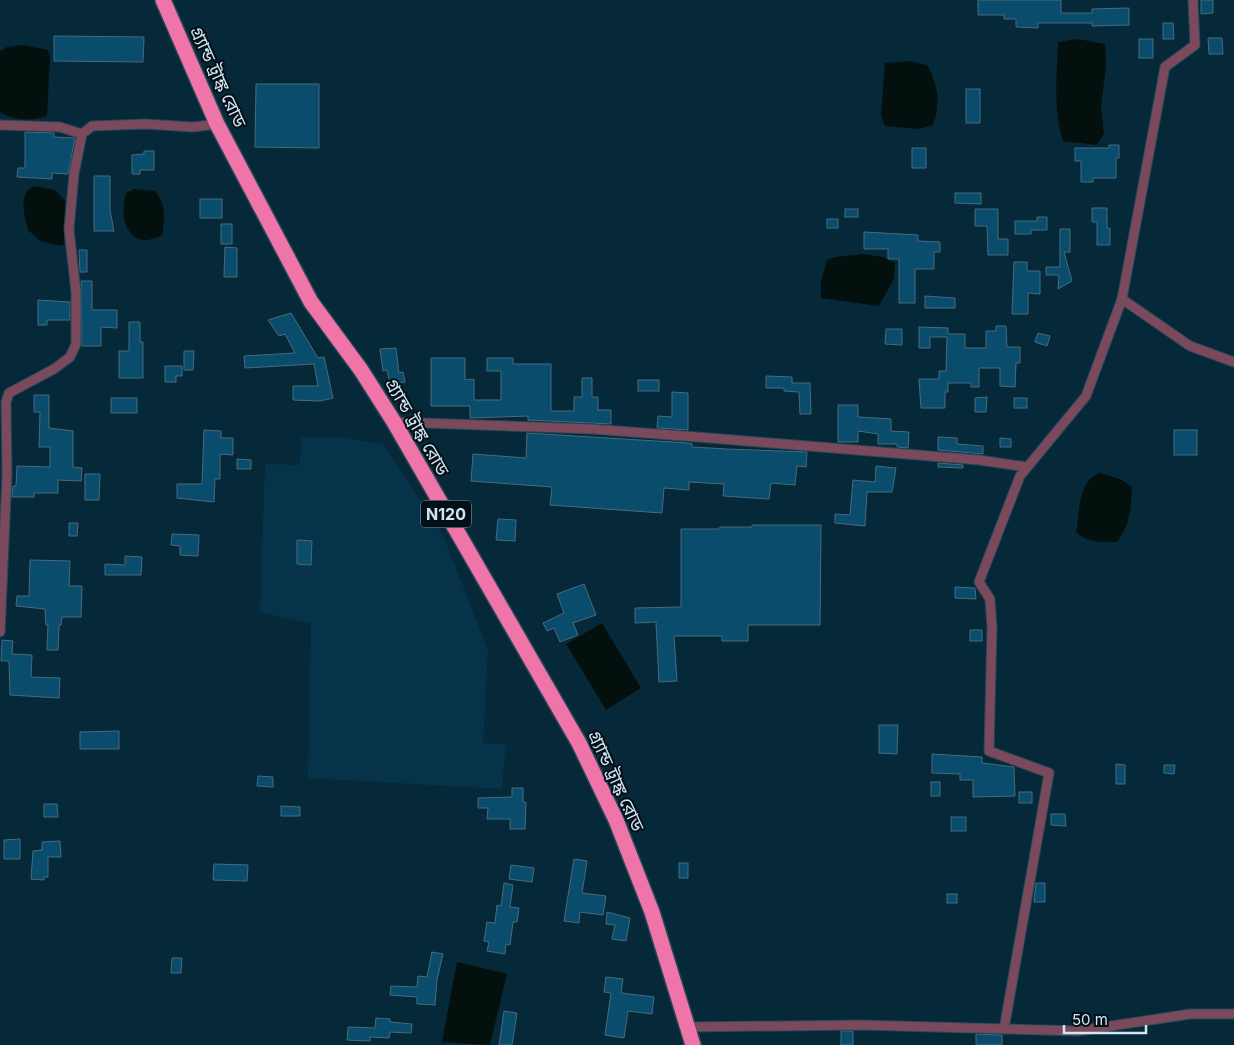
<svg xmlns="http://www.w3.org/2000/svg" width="1234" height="1045" viewBox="0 0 1234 1045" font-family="Inter,'Noto Sans Bengali',sans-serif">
<rect width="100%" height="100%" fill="#06293a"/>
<path fill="#063349" d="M301 437H342L384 445 444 537 488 651 483 743 506 744 502 789 308 778 311 624 260 612 265 464 300 465Z"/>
<g fill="#04100d">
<path d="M1078 39 1105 44 1106 67 1101 106 1104 133 1097 145 1063 141C1053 110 1057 74 1058 42Z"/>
<path d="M23 45 48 50 50 57 47 115C36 122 10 120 0 112V51L7 47Z"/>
<path d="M909 61 927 65C938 84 941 104 933 125L918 129 885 126 881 116 885 63Z"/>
<path d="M34 186 55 190 65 201 64 244 61 246 40 241 28 230C25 215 17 194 34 186Z"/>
<path d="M134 189 155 191C166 204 165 218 162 235 129 253 118 219 126 193Z"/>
<path d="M863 254 883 257 895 263 894 279 879 306 821 298V281L827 260C836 255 852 256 863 254Z"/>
<path d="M1101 473 1122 480 1132 487C1131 508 1130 526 1117 542 1103 542 1086 543 1076 532 1080 512 1078 478 1101 473Z"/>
<path d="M602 623 641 688 606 710 566 644Z"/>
<path d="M457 962 507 974 490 1045 442 1042Z"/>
</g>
<g fill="#094c6b" stroke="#496a7f">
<path d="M978 0H1061V13H1092V9L1129 8V25L1092 26V23H1038V28L1016 27V19H1004V15H978Z"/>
<path d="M1201 0H1213V13L1201 14Z"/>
<path d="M1163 23H1173L1174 39H1163Z"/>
<path d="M54 36 144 37 143 62 54 61Z"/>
<path d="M1208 38H1222L1223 54H1209Z"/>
<rect x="1139" y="39" width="14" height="19"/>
<path d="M256 84H319V148L255 147Z"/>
<rect x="966" y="89" width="14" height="34"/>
<path d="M25 132 54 133V137L75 138 68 174 52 173V179L17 177 18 168H25Z"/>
<path d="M1109 145H1119V158H1116V178H1093V182H1081V161H1075V148H1109Z"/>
<rect x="912" y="148" width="14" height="20"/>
<path d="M144 151H154V170H140V174H132V155L144 154Z"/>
<path d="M94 176H110V210L114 231H94Z"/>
<path d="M955 193H981V204L955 203Z"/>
<rect x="200" y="199" width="22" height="19"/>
<path d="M1092 208H1107V228H1110V245H1097V222H1092Z"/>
<rect x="845" y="209" width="13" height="8"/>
<path d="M975 209H998V239H1008V255H988L987 226H975Z"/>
<path d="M1037 217H1047V230H1031V234H1015V221H1037Z"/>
<rect x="827" y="219" width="11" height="9"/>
<rect x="221" y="224" width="11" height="20"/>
<path d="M1060 229H1070V252H1064L1072 281 1058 289 1059 275H1046V267H1060Z"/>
<path d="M864 232 918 235V241L940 242V252H934V269H915V303H899V259H888V249H864Z"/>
<path d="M225 247 237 248V277H224Z"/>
<path d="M79 250H87V272H80Z"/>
<path d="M1014 262H1027V271H1040V294L1028 293V314H1012Z"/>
<path d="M81 281H92V310H117V328L101 327V346H82Z"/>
<path d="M925 296 955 298V308H925Z"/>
<path d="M38 300 70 302V320H47V325H38Z"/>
<path d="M291 313 318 358 324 357 333 398 320 401 293 400V386H318L314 364 245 368 244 356 295 353 285 334 279 336 268 320Z"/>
<path d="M129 322H140V342H143V378H119V351H129Z"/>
<path d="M996 326H1006L1007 347H1020V363H1016L1015 387 1000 386V368H979V387H971V383H948V392H945V408H921L919 379H939V371H946L947 337H930V348H919V327L948 328V334H965V348H986V331H996Z"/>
<path d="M886 329H902V345L885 344Z"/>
<path d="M1038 333 1050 336 1047 346 1035 342Z"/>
<path d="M396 348 399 373 403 372 405 382 390 385 387 370 383 371 380 349Z"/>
<path d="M184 351H194L193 370H184Z"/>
<path d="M431 358H465V380L474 379V400H501V371H487V358H513V364H551V411H574V397H582V378H592V397H598V410H611V424L528 420V416L470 418V406H431Z"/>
<path d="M165 366H182V376H176V382H165Z"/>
<path d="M766 376 792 377V383H810L811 414H800L799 392 784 391V388H766Z"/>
<rect x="638" y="380" width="21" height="11"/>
<path d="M672 392 688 393V430L657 428 658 416 672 417Z"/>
<path d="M34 395H49V428L73 431V467L82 468 81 481 58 480V493H34V497H12L13 486H16L17 466 50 467V447H39L40 412H34Z"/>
<path d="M987 397 986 412H975V398Z"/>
<rect x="111" y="398" width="26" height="15"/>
<rect x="1014" y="398" width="13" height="10"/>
<path d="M838 405H858V417L891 419V431L909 432 908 448 897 447V444H878V434L858 431V442H838Z"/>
<path d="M204 430 221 431V438H233V455L220 454V479H215L214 502 177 498V484H202Z"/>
<rect x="1174" y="430" width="23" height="25"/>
<path d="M527 433 688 443 692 444V447L727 449 807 452 806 467 797 466 795 485 771 483 769 499 723 496 724 484 689 482V490L664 488 662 513 550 505 552 487 471 481 473 454 526 458Z"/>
<path d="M938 437 957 438V444L983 446V454L938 450Z"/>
<path d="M1000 438 1011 439V447H1000Z"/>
<path d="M237 459 251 460V469H237Z"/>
<path d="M938 463 963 465V468L938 467Z"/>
<path d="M876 466 896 468 892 492H867L865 526 835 523V514L850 515 853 480 875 482Z"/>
<path d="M85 474H100L99 500H85Z"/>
<path d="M498 519 516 520 515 541 496 540Z"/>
<path d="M69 523H78L77 536H69Z"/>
<path d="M752 525H821L820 625H748V641H722V636H674L677 681 659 682 656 622 635 623V608L681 607V529H719L720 527H752Z"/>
<path d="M172 534 199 535 198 556 180 555V546L171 545Z"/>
<path d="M297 540 312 541 311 565 297 564Z"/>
<path d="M125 556 142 557 141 575H105V564L125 565Z"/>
<path d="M30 560 70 561 69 586H82L81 617H62L61 625H59L58 650H47L48 625H46L45 609 16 606 17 596H29Z"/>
<path d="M584 584 596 615 573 623 578 635 560 642 554 628 547 631 543 623 564 613 557 594Z"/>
<path d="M955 587 975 588 976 599 955 598Z"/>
<rect x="970" y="630" width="12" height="11"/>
<path d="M2 640 13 641 12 654 32 655 31 677 60 678 59 698 10 695 9 661H1Z"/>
<path d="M879 725H898L897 754 879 753Z"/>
<path d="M119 731V749H80V732Z"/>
<path d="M932 754 982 757V763L1014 767 1015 796 973 797V780H960V774L932 773Z"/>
<path d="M1116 764 1125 765V784H1116Z"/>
<path d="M1164 765H1175L1174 774 1164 773Z"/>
<path d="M258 776 273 777V787L257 786Z"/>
<rect x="931" y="782" width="9" height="14"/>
<path d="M512 788H523V802H526L525 829H510V819H487L488 808H478V798L512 797Z"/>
<rect x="1019" y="792" width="13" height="11"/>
<path d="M44 804H57L58 817H44Z"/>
<path d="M281 806 300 807V816H281Z"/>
<path d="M1051 814H1065L1066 826 1051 825Z"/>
<rect x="951" y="817" width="15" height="14"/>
<path d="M20 839V859H4V840Z"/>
<path d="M60 841 61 857H48V877H44V880L31 879 33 851 42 850V842Z"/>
<path d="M574 859 587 861 582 893 606 896 603 915 580 912 579 923 564 921Z"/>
<rect x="679" y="863" width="9" height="15"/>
<path d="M214 864 248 865 247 881 213 880Z"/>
<path d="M511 865 534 868 532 882 509 879Z"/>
<path d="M504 883 513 885 510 907 519 908 517 922H513L510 945 506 944 505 954 487 951 489 942 484 941 487 922 495 923 497 905 501 906Z"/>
<path d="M1036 883H1045V902H1034Z"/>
<rect x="947" y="894" width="10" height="9"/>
<path d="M607 912 630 918 626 941 612 939 615 925 606 924Z"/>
<path d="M432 952 443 954 437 980 435 1005 417 1004V997L390 995 391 986 417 987 418 976 427 977Z"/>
<path d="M172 958H182L181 973H171Z"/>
<path d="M606 977 623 979 621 993 654 997 652 1014 628 1011 624 1038 605 1035 611 993 604 992Z"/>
<path d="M504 1011 517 1013 512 1045H499Z"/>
<path d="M376 1018 390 1019V1022L412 1024 411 1033 390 1032 389 1038 370 1037V1041L347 1040 348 1027 375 1028Z"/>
<rect x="841" y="1031" width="12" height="14"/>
<path d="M976 1034 1002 1035V1045H976Z"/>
</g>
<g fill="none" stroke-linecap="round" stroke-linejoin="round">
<g stroke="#274757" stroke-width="11">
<g id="street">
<path d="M1193 0 1195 45 1165 67 1122 299 1190 346 1234 362"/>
<path d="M0 125 60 127 82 134"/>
<path d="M394 422 592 429 710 438 979 460 1027 467"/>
<path d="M0 632 7 475 6 402 9 393 54 369 70 357 76 344V292L69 229 74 174 82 134 92 126 145 124 193 127 217 124"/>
<path d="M688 1027 861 1025 1078 1031 1190 1014H1234"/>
<path d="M1004 1029 1049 773 989 751 992 627 990 599 979 582 1020 476 1086 396 1122 299"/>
</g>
</g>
<g stroke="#274757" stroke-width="18">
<path id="highway" d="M163 0 217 124 311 302 361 370 394 422 579 743 616 820 652 912 693 1045"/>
</g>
<use href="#street" stroke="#7a495c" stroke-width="9"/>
<use href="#highway" stroke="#ef74a7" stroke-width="15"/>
</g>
<g text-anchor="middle" stroke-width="4" stroke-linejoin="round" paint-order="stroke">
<rect fill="#041018" stroke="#95a5b0" stroke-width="1" x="421" y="500.5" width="50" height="27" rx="4"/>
<g font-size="16" font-weight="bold" fill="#d3e5f1">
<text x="446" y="520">N120</text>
</g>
<g font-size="18" fill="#d3e5f1" stroke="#041018">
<text transform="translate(218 77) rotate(65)" y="6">গ্র্যান্ড ট্রাঙ্ক রোড</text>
<text transform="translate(417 427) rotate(60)" y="6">গ্র্যান্ড ট্রাঙ্ক রোড</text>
<text transform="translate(616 781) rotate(65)" y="6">গ্র্যান্ড ট্রাঙ্ক রোড</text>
</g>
</g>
<path d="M1064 1025v8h82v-8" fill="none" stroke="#d3e5f1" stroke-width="2.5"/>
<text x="1072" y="1025" font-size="15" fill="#d3e5f1" stroke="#041018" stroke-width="4" paint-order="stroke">50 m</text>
</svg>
